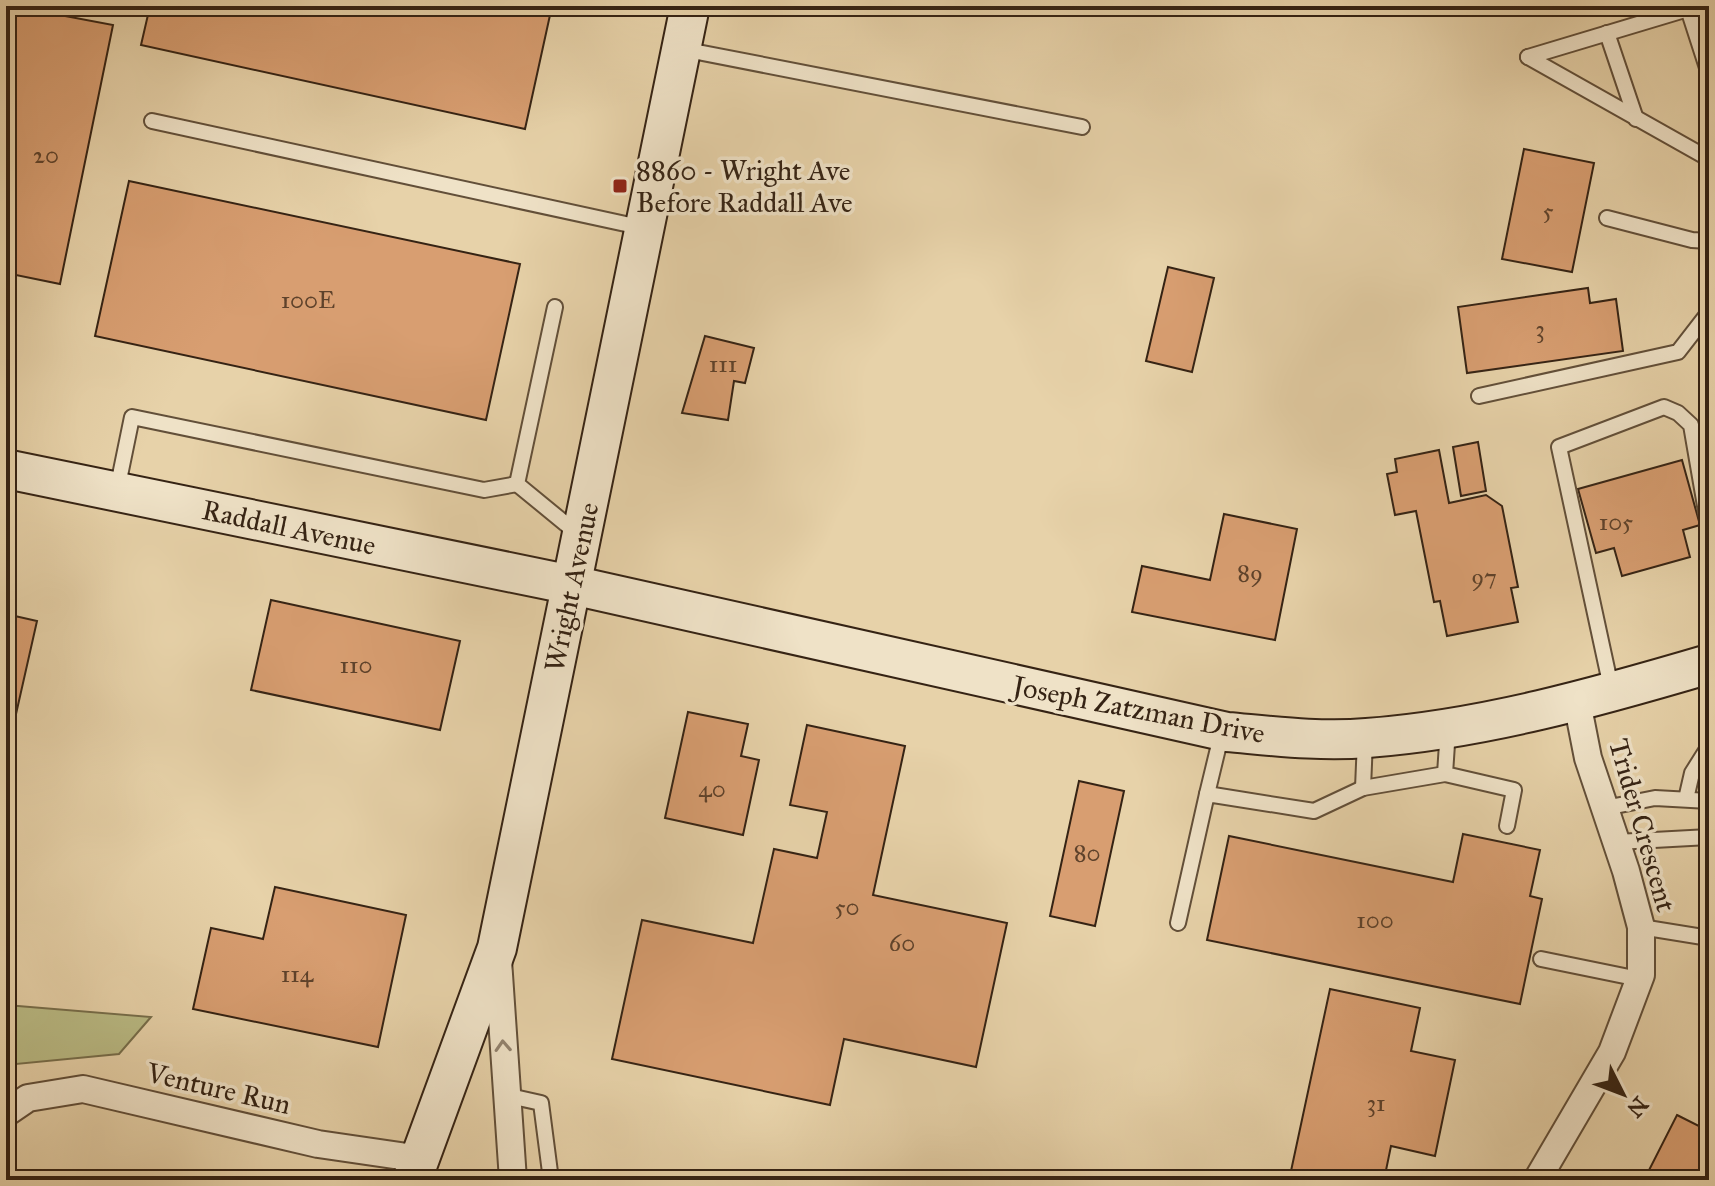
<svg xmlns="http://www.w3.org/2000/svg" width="1715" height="1186" viewBox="0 0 1715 1186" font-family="'IM FELL Great Primer',serif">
<rect width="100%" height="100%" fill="#e7d2a9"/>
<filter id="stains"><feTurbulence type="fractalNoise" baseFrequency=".0025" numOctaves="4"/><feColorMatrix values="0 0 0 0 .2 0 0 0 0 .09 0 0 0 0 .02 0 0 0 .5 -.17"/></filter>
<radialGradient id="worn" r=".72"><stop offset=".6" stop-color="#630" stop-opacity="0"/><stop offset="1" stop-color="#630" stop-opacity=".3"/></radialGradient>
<path fill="#babb85" stroke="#786f4c" stroke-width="2" d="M6 1005 151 1017 119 1054 6 1065Z"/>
<g fill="#d89e71" stroke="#352314" stroke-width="2">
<path d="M12 6 113 25 60 284 6 273V38Z"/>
<path d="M150 6H552L525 129 141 45Z"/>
<path d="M1524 149 1594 163 1572 272 1502 259Z"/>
<path d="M129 181 520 264 486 420 95 336Z"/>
<path d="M1168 267 1214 278 1192 372 1146 361Z"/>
<path d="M1588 288 1590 303 1616 299 1623 351 1467 373 1458 307Z"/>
<path d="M705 336 754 348 745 383 734 381 728 420 682 413Z"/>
<path d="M1478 442 1486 491 1461 496 1453 447Z"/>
<path d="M1439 450 1449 503 1486 495 1502 506 1518 587 1511 588 1518 622 1447 636 1440 601 1434 602 1416 511 1395 515 1387 474 1397 472 1395 459Z"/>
<path d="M1682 460 1700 525 1683 530 1690 557 1622 576 1614 548 1596 553 1578 489Z"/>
<path d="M1224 514 1297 529 1275 640 1132 612 1142 566 1210 580Z"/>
<path d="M271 600 460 641 440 730 251 690Z"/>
<path d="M6 614 37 621 14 723 6 722Z"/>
<path d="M688 712 748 724 741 756 759 760 743 835 665 818Z"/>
<path d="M807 725 905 746 873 895 1007 923 976 1067 844 1039 830 1105 612 1059 642 920 753 943 774 849 817 858 827 812 790 805Z"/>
<path d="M1079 781 1124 791 1095 926 1050 916Z"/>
<path d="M1463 834 1540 850 1530 896 1542 899 1520 1004 1207 940 1229 836 1453 882Z"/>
<path d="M275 887 406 915 378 1047 193 1009 211 928 263 939Z"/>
<path d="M1330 989 1420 1008 1411 1051 1455 1060 1435 1156 1391 1146 1384 1180H1336L1291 1171Z"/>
<path d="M1709 1063V1084L1702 1082Z"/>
<path d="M1677 1115 1709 1131V1180H1703L1687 1172 1684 1180H1644Z"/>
</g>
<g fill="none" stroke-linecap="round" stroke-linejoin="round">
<g stroke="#624f39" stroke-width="18">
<g id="lane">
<path d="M1688 9 1709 74"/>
<path d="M1607 33 1636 119"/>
<path d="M682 49 1082 127"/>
<path d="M1528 57 1702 155 1709 152"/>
<path d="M1528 57 1698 6"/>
<path d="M152 121 644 228"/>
<path d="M1607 218 1692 240 1709 241"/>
<path d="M555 307 517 484 578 534"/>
<path d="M1479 396 1678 352 1709 312"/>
<path d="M117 490 132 417 484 490 517 484"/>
<path d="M1612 692 1559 447 1664 407 1678 413 1691 425 1709 529"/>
<path d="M1448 729 1445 774 1514 790 1507 826"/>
<path d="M1363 788 1365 740"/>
<path d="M1207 794 1222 732"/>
<path d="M1686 799 1692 773 1709 746"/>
<path d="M1605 808 1655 798 1709 801"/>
<path d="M1617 842 1709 837"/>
<path d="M1178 923 1207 794 1314 811 1363 788 1445 774"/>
<path d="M1641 927 1709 938"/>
<path d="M1541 959 1639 979"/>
<path d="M505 1095 541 1103 551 1180"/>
</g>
</g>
<g stroke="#624f39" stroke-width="30">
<g id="street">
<path d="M498 960 513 1180"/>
<path d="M6 1113 28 1098 83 1089 318 1144 421 1159"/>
<path d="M1537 1180 1612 1052 1641 975V927L1626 871 1588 758 1577 702"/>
</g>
</g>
<g stroke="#352314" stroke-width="42">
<g id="secondary">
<path d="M6 469 572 585 1227 732C1273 736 1320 742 1367 738 1484 729 1597 697 1709 664"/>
<path d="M412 1180 497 948 690 6"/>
</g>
</g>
<use href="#lane" stroke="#efe2c7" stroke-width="14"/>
<use href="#street" stroke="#efe2c7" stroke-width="26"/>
<use href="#secondary" stroke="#efe2c7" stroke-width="38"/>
</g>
<defs><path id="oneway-chevron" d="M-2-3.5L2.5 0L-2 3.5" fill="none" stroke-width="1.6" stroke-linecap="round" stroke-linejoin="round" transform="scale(2)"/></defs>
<use stroke="#92826e" href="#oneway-chevron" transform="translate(503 1046) rotate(-93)"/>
<rect fill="#8f2418" stroke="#efe2c7" stroke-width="3" x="612" y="178" width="16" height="16" rx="4"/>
<g text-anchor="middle" stroke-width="7" stroke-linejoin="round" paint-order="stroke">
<g font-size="24" fill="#5e422b">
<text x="46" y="163">20</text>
<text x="1548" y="219">5</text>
<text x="308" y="308">100E</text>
<text x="1540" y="337">3</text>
<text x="723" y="372">111</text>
<text x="1616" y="530">105</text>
<text x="1250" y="581">89</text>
<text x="1484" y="585">97</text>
<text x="356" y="673">110</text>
<text x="712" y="797">40</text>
<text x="1087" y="861">80</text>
<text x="847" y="915">50</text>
<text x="1375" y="928">100</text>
<text x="902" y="951">60</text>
<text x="297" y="982">114</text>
<text x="1376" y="1111">31</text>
</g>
<g font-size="28" fill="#352314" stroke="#efe2c7" text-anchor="start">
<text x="636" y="180">8860 - Wright Ave<tspan x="636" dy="32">Before Raddall Ave</tspan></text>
</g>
<g font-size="28" fill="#352314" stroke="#efe2c7">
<text transform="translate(289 527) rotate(12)" y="10">Raddall Avenue</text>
<text transform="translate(571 587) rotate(-78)" y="10">Wright Avenue</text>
<text transform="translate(1139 709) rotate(11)" y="10">Joseph Zatzman Drive</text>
<text transform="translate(1643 825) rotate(74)" y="10">Trider Crescent</text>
<text transform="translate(219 1088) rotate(13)" y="10">Venture Run</text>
</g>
</g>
<rect width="1715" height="1186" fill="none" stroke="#e7d2a9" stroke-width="32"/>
<rect x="8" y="8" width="1699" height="1170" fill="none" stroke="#352314" stroke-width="4"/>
<rect x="16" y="16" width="1683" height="1154" fill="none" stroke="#352314" stroke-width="2"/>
<g transform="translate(1623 1094) rotate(132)" stroke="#efe2c7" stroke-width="6" paint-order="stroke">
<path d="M0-6L14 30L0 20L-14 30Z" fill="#352314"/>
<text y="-12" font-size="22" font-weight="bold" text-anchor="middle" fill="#352314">N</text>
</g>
<rect width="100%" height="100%" filter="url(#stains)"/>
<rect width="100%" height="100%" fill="url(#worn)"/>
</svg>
